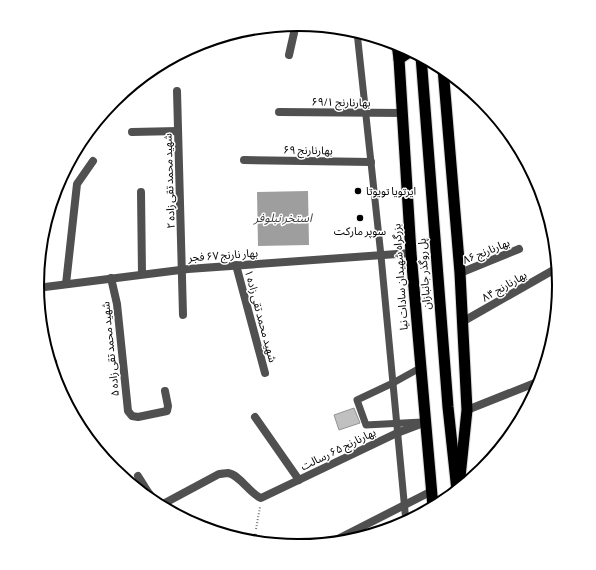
<svg xmlns="http://www.w3.org/2000/svg" width="596" height="570" viewBox="0 0 596 570" font-family="'Sofia Sans Condensed','Noto Sans Arabic',sans-serif">
<rect width="100%" height="100%" fill="#fff"/>
<path fill="#9e9e9e" d="M308 191 309 245 258 246 257 192Z"/>
<path fill="#c0c0c0" stroke="#949494" d="M354 408 360 423 339 430 334 415Z"/>
<g fill="none" stroke-linecap="round" stroke-linejoin="round">
<g stroke="#dbdbdb" stroke-width="13">
<g id="trunk">
<path d="M397 44 399 59 411 253 433 507"/>
<path d="M421 56 448 407 457 491"/>
<path d="M399 59 411 51"/>
<path d="M443 68 460 273 467 410 460 477"/>
</g>
</g>
<path stroke="#727272" stroke-width="2" stroke-dasharray="1 2" stroke-linecap="butt" d="M256 529 260 507"/>
<g stroke="#505050" stroke-width="7">
<path d="M357 32 381 256 406 522"/>
<path d="M420 368 393 383 357 400 366 425 422 422"/>
</g>
<g stroke="#505050" stroke-width="8">
<path d="M289 55 296 24"/>
<path d="M177 91 183 315"/>
<path d="M279 112 403 113"/>
<path d="M132 132 178 131"/>
<path d="M244 160 371 162"/>
<path d="M141 192 142 274"/>
<path d="M236 265 265 373"/>
<path d="M460 273 519 249"/>
<path d="M111 278 117 304 128 411 132 416 138 417 167 411 168 406 165 391"/>
<path d="M66 284 77 184 93 161"/>
<path d="M37 288 188 269 411 253"/>
<path d="M462 322 557 268"/>
<path d="M50 364 53 362"/>
<path d="M467 410 540 381"/>
<path d="M255 417 299 480"/>
<path d="M138 476 148 492 156 502 163 504 219 474C222 474 225 473 228 473 240 475 249 493 261 498L397 433 426 422"/>
<path d="M255 538 260 542"/>
<path d="M330 543 432 491"/>
</g>
<use href="#trunk" stroke="#000" stroke-width="11"/>
</g>
<g fill="#000" stroke="#fff" stroke-width="1.5">
<circle cx="358" cy="191" r="4"/>
<circle cx="360" cy="218" r="4"/>
</g>
<g text-anchor="middle" stroke-width="3" stroke-linejoin="round" paint-order="stroke">
<g font-size="11" fill="#000" stroke="#fff">
<text transform="translate(341 102) rotate(1)" y="4">بهارنارنج ۶۹/۱</text>
<text transform="translate(308 150) rotate(1)" y="4">بهارنارنج ۶۹</text>
<text transform="translate(169 181) rotate(-92)" y="4">شهید محمد تقی زاده ۲</text>
<text transform="translate(486 251) rotate(-22)" y="4">بهارنارنج ۸۶</text>
<text transform="translate(223 255) rotate(-4)" y="4">بهار نارنج ۶۷ فجر</text>
<text transform="translate(424 274) rotate(-94)" y="4">پل روگذر جانبازان</text>
<text transform="translate(400 277) rotate(-94)" y="4">بزرگراه شهیدان سادات نیا</text>
<text transform="translate(504 286) rotate(-30)" y="4">بهارنارنج ۸۴</text>
<text transform="translate(261 316) rotate(75)" y="4">شهید محمد تقی زاده ۱</text>
<text transform="translate(110 349) rotate(-96)" y="4">شهید محمد تقی زاده ۵</text>
<text transform="translate(338 449) rotate(-26)" y="4">بهارنارنج ۶۵ رسالت</text>
</g>
<g font-size="11" fill="#000" stroke="#fff" text-anchor="start">
<text x="366" y="195">ایرتویا تویوتا</text>
<text x="360" y="235" text-anchor="middle">سوپر مارکت</text>
</g>
<g font-size="12" font-style="italic" fill="#3f3f3f" stroke="#fff">
<text x="283" y="222">استخر نبلوفر</text>
</g>
</g>
<path d="M0 0H596V570H0ZM44 285a254 254 0 1 1 508 0a254 254 0 1 1-508 0Z" fill="#fff" fill-rule="evenodd"/>
<path fill="none" stroke="#000" stroke-width="2" d="M44 285a254 254 0 1 1 508 0a254 254 0 1 1-508 0Z"/>
</svg>
